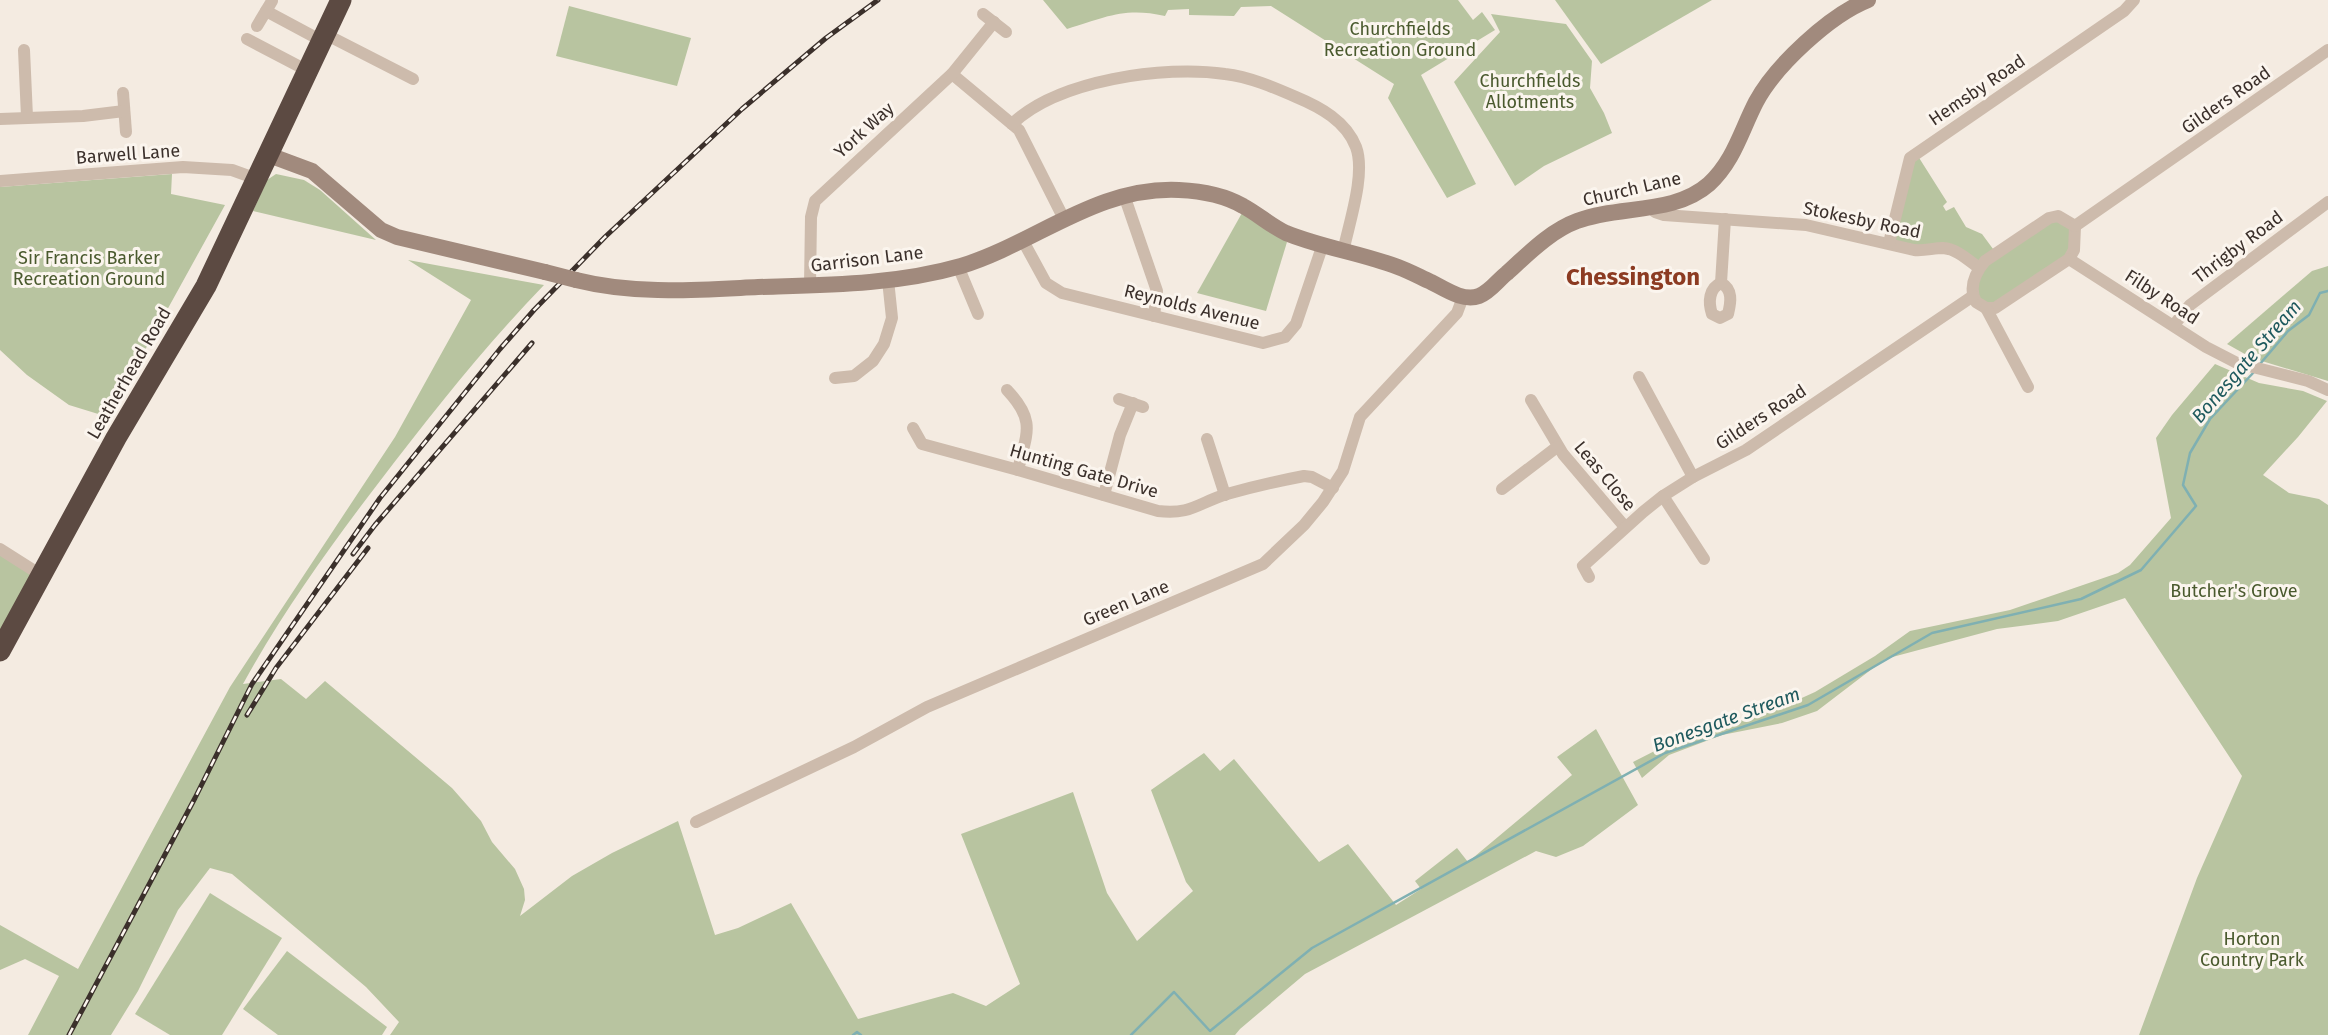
<svg xmlns="http://www.w3.org/2000/svg" width="2328" height="1035" viewBox="0 0 2328 1035" font-family="'Fira Sans',sans-serif">
<rect width="100%" height="100%" fill="#f4ebe1"/>
<g fill="#b8c4a0">
<path d="M1043 0H1458L1473 20 1482 12 1495 30 1421 75 1476 184 1447 198 1388 98 1394 84 1271 6 1241 7 1234 16 1189 15V9L1168 10 1165 16C1125 7 1106 17 1067 29Z"/>
<path d="M1555 0H1712L1601 64Z"/>
<path d="M569 6 691 38 677 86 556 56Z"/>
<path d="M1491 14 1566 24 1592 61 1590 88 1604 113 1612 133 1544 166 1515 186 1454 82 1500 32Z"/>
<path d="M1916 153 1947 202 1943 206 1946 211 1954 207 1966 227 1982 234 1996 253 2049 218 2068 220 2074 250 1995 308 1976 302 1979 268 1959 253 1889 243Z"/>
<path d="M172 174 171 194 225 205 108 417 69 405 27 375 0 350V187Z"/>
<path d="M276 174 304 180 320 190 376 240 253 211 267 180Z"/>
<path d="M1242 213 1287 242 1266 311 1197 293Z"/>
<path d="M408 260 544 285C484 347 432 413 380 481 330 546 282 613 243 684L281 679 306 699 325 681 452 788 481 821 492 842 515 869 524 889 525 900 520 916 572 876 612 853 678 821 715 935 738 928 791 903 858 1019 953 993 986 1006 1020 984 961 834 1073 792 1107 893 1137 941 1193 891 1186 882 1151 790 1204 753 1220 771 1234 759 1319 862 1348 844 1396 905 1421 889 1415 881 1457 848 1468 862 1572 775 1557 757 1596 729 1638 805 1583 846 1556 857 1536 851 1305 974 1240 1029 1235 1035H390L399 1022 366 987 232 874 210 868 178 910 138 991 111 1035H28L59 976 25 959 0 970V925L78 969 230 687 395 437 471 300Z"/>
<path d="M2328 266V381L2252 358 2227 344 2312 271Z"/>
<path d="M2215 364 2259 383 2303 391 2327 401 2298 437 2263 475 2289 493 2319 499 2328 505V1035H2139L2197 878 2242 776 2125 598 2058 621 1997 629 1885 659 1817 711 1782 723 1722 735 1669 755 1642 778 1633 762 1682 737 1773 711 1815 692 1875 656 1910 631 2010 610 2118 573 2130 565 2171 518 2156 438 2172 415Z"/>
<path d="M0 555 34 576 0 638Z"/>
<path d="M210 893 282 938 222 1035H170L135 1014Z"/>
<path d="M287 951 387 1027 382 1035H278L243 1009Z"/>
</g>
<g fill="none" stroke-linecap="round" stroke-linejoin="round">
<g stroke="#7fb0b2" stroke-width="2.5">
<path d="M2260 364 2288 331 2309 315 2320 293 2328 291"/>
<path d="M853 1035 857 1032 861 1035"/>
<path d="M1131 1035 1174 992 1210 1031 1312 948 1665 753 1808 705 1932 633 2081 599 2141 570 2196 506 2183 485 2190 453 2210 419 2254 372"/>
</g>
<g stroke="#cdbbac" stroke-width="12">
<path d="M266 11 322 41"/>
<path d="M983 14 1006 32"/>
<path d="M257 26 272 1"/>
<path d="M325 34 413 79"/>
<path d="M247 39 308 71"/>
<path d="M24 50 27 117"/>
<path d="M952 74 1019 130 1064 219"/>
<path d="M123 93 126 132"/>
<path d="M0 119 83 116 124 111"/>
<path d="M1012 124C1058 80 1164 65 1225 74 1250 77 1273 87 1296 97 1320 107 1346 121 1356 147 1366 174 1349 223 1343 252"/>
<path d="M0 181 183 167 232 170 257 179"/>
<path d="M1124 195 1157 291 1154 316"/>
<path d="M1653 206 1655 212 1664 215 1806 225 1914 250C1925 251 1933 248 1943 248 1957 249 1968 260 1979 268"/>
<path d="M2058 216 2075 226 2074 250 2069 259 1995 308H1986L1976 302C1968 287 1975 273 1985 261L2049 218Z"/>
<path d="M2075 226 2328 50"/>
<path d="M1022 239 1046 283 1062 293 1263 343 1285 337 1296 324 1322 247"/>
<path d="M1889 243 1910 158 2124 11 2134 0"/>
<path d="M2069 259 2206 347 2237 363 2308 381 2328 390"/>
<path d="M958 266 978 314"/>
<path d="M1721 283C1733 289 1731 302 1728 314L1720 318 1712 314C1708 302 1709 288 1721 283Z"/>
<path d="M1721 283 1725 219"/>
<path d="M810 286 811 217 815 201 952 74 994 22"/>
<path d="M1986 308 2028 387"/>
<path d="M2174 325 2190 305 2328 202"/>
<path d="M1639 377 1693 477"/>
<path d="M835 378 854 376 873 361 884 344 892 318 888 280"/>
<path d="M1007 390C1036 421 1027 432 1018 470"/>
<path d="M1119 399 1143 407"/>
<path d="M1531 400 1563 454 1625 527"/>
<path d="M913 428 922 444 1018 470 1158 511C1191 515 1198 503 1227 494 1252 487 1278 481 1304 476L1312 477 1333 488"/>
<path d="M1207 439 1225 495"/>
<path d="M1502 489 1557 447"/>
<path d="M1104 495 1120 435 1133 403"/>
<path d="M1663 496 1704 559"/>
<path d="M0 549 41 575"/>
<path d="M1589 577 1583 566 1643 512 1663 496 1693 477 1746 450 1973 296"/>
<path d="M696 822 854 747 927 707 1263 564 1304 525 1323 502 1343 471 1360 417 1457 313 1463 297"/>
</g>
<g stroke="#a18a7d" stroke-width="16">
<path d="M269 155 312 171 381 230 397 237 545 272"/>
<path d="M576 280C636 295 696 290 758 287 825 285 895 285 961 266 1036 243 1097 186 1179 190 1201 191 1224 195 1243 206 1258 214 1271 226 1286 233 1323 248 1361 253 1398 267 1409 271 1420 277 1431 282 1445 289 1463 302 1479 296 1490 292 1498 280 1507 273 1528 254 1550 231 1577 221 1619 205 1674 215 1709 184 1734 161 1741 131 1756 102 1775 66 1830 15 1868 0"/>
</g>
<path stroke="#5c4a42" stroke-width="21" d="M0 651 116 438 206 286 341 0"/>
<g stroke="#3b302b" stroke-width="5">
<g id="rail">
<path d="M353 554 375 525 532 343"/>
<path d="M247 715 276 668 368 548"/>
<path d="M69 1035 195 798 252 684 380 498 500 349 534 310 605 237 742 109 826 38 878 0"/>
</g>
</g>
<use href="#rail" stroke="#fbf5ee" stroke-width="2.5" stroke-dasharray="8" stroke-linecap="butt"/>
<path stroke="#a18a7d" stroke-width="16" d="M545 272 576 280"/>
</g>
<g text-anchor="middle" stroke-width="6" stroke-linejoin="round" paint-order="stroke">
<g font-size="18" fill="#4a5a2e" stroke="#fbf5ee">
<text x="1400" y="35">Churchfields<tspan x="1400" dy="21">Recreation Ground</tspan></text>
<text x="1530" y="87">Churchfields<tspan x="1530" dy="21">Allotments</tspan></text>
<text x="89" y="264">Sir Francis Barker<tspan x="89" dy="21">Recreation Ground</tspan></text>
<text x="2234" y="597">Butcher's Grove</text>
<text x="2252" y="945">Horton<tspan x="2252" dy="21">Country Park</tspan></text>
</g>
<g font-size="18" fill="#3b302b" stroke="#fbf5ee">
<text transform="translate(1977 90) rotate(-34)" y="6">Hemsby Road</text>
<text transform="translate(2226 100) rotate(-35)" y="6">Gilders Road</text>
<text transform="translate(864 130) rotate(-42)" y="6">York Way</text>
<text transform="translate(128 154) rotate(-4)" y="6">Barwell Lane</text>
<text transform="translate(1632 189) rotate(-13)" y="6">Church Lane</text>
<text transform="translate(1862 220) rotate(12)" y="6">Stokesby Road</text>
<text transform="translate(2238 247) rotate(-37)" y="6">Thrigby Road</text>
<text transform="translate(867 259) rotate(-7)" y="6">Garrison Lane</text>
<text transform="translate(2162 297) rotate(33)" y="6">Filby Road</text>
<text transform="translate(1192 307) rotate(14)" y="6">Reynolds Avenue</text>
<text transform="translate(129 373) rotate(-60)" y="6">Leatherhead Road</text>
<text transform="translate(1761 417) rotate(-33)" y="6">Gilders Road</text>
<text transform="translate(1084 471) rotate(16)" y="6">Hunting Gate Drive</text>
<text transform="translate(1605 476) rotate(50)" y="6">Leas Close</text>
<text transform="translate(1126 603) rotate(-23)" y="6">Green Lane</text>
</g>
<g font-size="19" font-style="italic" fill="#1f5a5e" stroke="#fbf5ee">
<text transform="translate(2246 361) rotate(-49)" y="7">Bonesgate Stream</text>
<text transform="translate(1726 719) rotate(-20)" y="7">Bonesgate Stream</text>
</g>
<g font-size="24" font-weight="bold" fill="#8c3b22" stroke="#fbf5ee">
<text x="1633" y="285">Chessington</text>
</g>
</g>
</svg>
